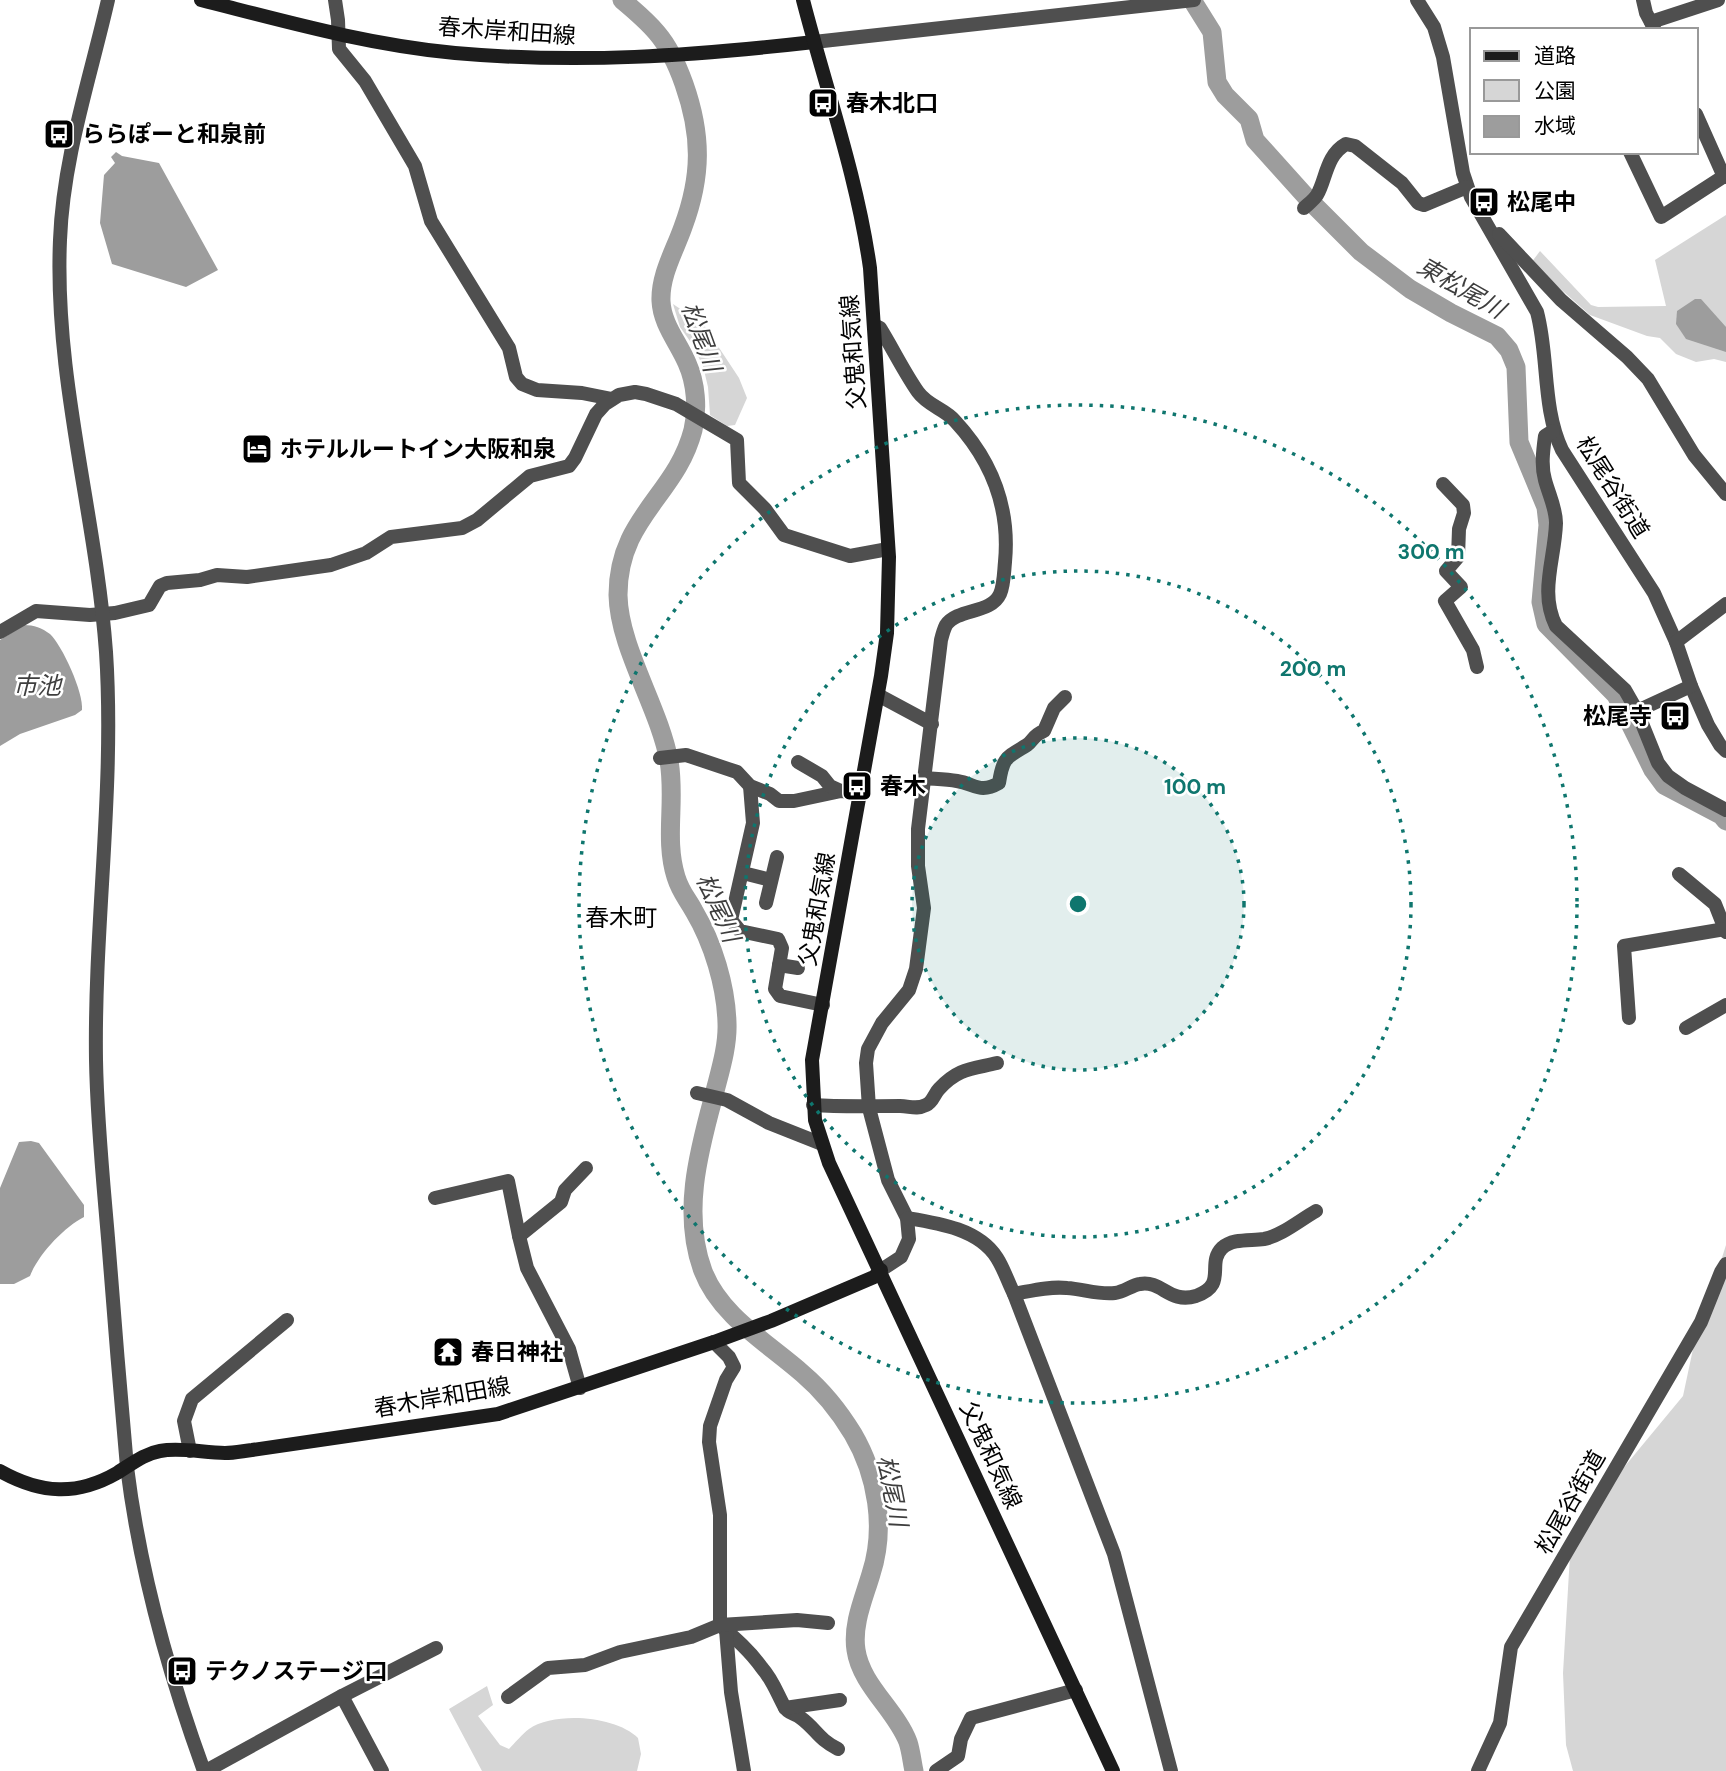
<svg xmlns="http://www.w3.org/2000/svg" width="1726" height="1771" viewBox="0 0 1726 1771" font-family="'DM Sans','Noto Sans JP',sans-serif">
<rect width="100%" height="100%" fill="#fff"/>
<g fill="#d6d6d6">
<path d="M1726 215V362L1714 359 1696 362 1676 354 1660 338 1647 336 1590 315 1531 263 1540 251 1591 305 1598 307 1666 306 1655 260Z"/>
<path d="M673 304 704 325 739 378 747 398 735 425 727 426 710 415 708 387 703 366 692 344 680 327Z"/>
<path d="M1726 1245V1771H1573L1566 1745 1563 1673 1570 1555 1611 1483 1683 1396 1693 1349Z"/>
<path d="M487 1686 493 1705 478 1716 500 1745 509 1749C515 1743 522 1734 529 1729 555 1711 616 1716 638 1738L641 1754 637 1771H482L449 1709Z"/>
</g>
<g fill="#9d9d9d">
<path d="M116 152 122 156 159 163 218 270 186 287 112 264 100 223 104 175 115 163 111 157Z"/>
<path d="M1695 299H1701L1726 327V352L1686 339 1676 324 1677 311Z"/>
<path d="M24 625C34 625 42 628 50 634 62 645 84 693 82 710L75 715 20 734 0 746V640Z"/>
<path d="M31 1141 39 1143 84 1205V1217C64 1227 38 1255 30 1276L14 1284H0V1188L19 1142Z"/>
</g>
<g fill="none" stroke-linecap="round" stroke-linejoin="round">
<g stroke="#9d9d9d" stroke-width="19">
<path d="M622 0C634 10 647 21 657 33 669 47 678 67 684 84 702 135 702 176 683 227 675 250 660 275 661 301 662 324 678 342 687 363 696 383 698 409 693 430 676 496 618 517 618 595 619 648 659 707 669 761 676 800 664 839 676 877 681 893 687 898 694 911 713 943 726 986 727 1023 728 1048 719 1074 713 1099 698 1154 682 1215 703 1271 720 1316 768 1343 803 1374 823 1391 839 1411 853 1434 877 1475 886 1528 871 1574 864 1598 852 1624 856 1650 861 1685 896 1710 908 1742 911 1751 912 1762 914 1771"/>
<path d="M1192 0 1212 32 1217 82 1225 95 1249 119 1255 140 1309 200 1361 252 1410 289 1451 313 1497 336 1509 350 1516 367 1519 442 1546 507 1548 525 1541 602 1546 624 1616 695 1653 770 1664 785 1721 815 1726 821"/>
</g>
<g stroke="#4f4f4f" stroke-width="14">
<path d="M335 0 338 20 339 49 365 81 415 166 431 221 509 348 516 377 522 384 537 390 582 393 612 399"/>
<path d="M1417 0 1434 27 1443 57 1463 173 1471 197 1537 312C1549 357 1542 408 1562 450L1654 593 1676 642 1691 686 1708 725 1720 745 1726 751"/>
<path d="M1643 0 1646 13 1654 28"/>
<path d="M1651 22 1718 0"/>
<path d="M1696 114 1724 177"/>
<path d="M1630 152 1661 217 1726 175"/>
<path d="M1304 208C1308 204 1314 200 1317 195 1326 180 1326 155 1346 144L1355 146 1402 183 1418 203 1424 205 1467 187"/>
<path d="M1499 234 1561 300 1627 357 1648 379 1694 455 1726 494"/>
<path d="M874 325 880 328C893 349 904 372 918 392 928 406 945 409 955 421 992 461 1010 509 1005 562 1004 572 1004 585 1000 594 991 614 958 608 946 625 944 629 942 636 941 640L918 829V866L924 908 916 969 909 990 882 1023 868 1049 866 1063 869 1108 888 1180 907 1218 909 1239 901 1257 881 1270"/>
<path d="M1553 431 1545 436C1543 451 1541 466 1545 480 1549 495 1556 508 1556 523 1555 559 1539 592 1556 626L1625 690 1637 711 1658 763 1668 776 1685 788 1726 810"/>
<path d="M1443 484 1463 505 1464 513 1459 529 1458 557 1446 571 1461 587 1445 601 1473 650 1477 667"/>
<path d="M0 632 36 611 90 615 115 613 149 605 160 586 167 583 200 580 217 575 247 577 331 565 366 553 391 537 462 528 477 520 530 476 569 466 575 458 596 414 605 404 619 395 635 392 646 394 676 404 737 440 739 483 765 509 784 535 850 556 888 549"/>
<path d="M1676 642 1726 604"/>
<path d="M878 695 932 724"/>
<path d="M1624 717 1691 686"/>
<path d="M660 758 686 755 737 772 750 786 770 794 779 801H794L841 791 860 793"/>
<path d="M798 762 822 776 830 786 841 791"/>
<path d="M923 778C934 779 946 779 957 781 975 784 980 794 999 783 1003 757 1006 758 1027 745 1034 740 1033 735 1044 731L1054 708 1065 697"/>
<path d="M750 786 753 823 731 920 740 931 778 939 782 948 775 989 780 996 823 1005"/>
<path d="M743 873 771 880"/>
<path d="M1679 874 1715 904 1726 932"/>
<path d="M766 903 777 857"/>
<path d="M779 965 798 968"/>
<path d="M1629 1018 1624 946 1725 929"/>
<path d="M1686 1028 1726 1005"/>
<path d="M697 1093 727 1100 769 1123 822 1144"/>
<path d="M813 1105C842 1107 871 1106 900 1106 910 1106 916 1110 926 1105 933 1102 934 1094 939 1089 958 1068 972 1069 997 1063"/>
<path d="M435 1198 508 1181 519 1236"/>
<path d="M907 1218C938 1223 979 1229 997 1258 1004 1269 1008 1282 1014 1294L1114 1554 1171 1771"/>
<path d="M1014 1294C1031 1291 1049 1286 1067 1288 1083 1289 1099 1295 1115 1293 1124 1292 1132 1285 1140 1284 1162 1280 1169 1304 1196 1296 1228 1285 1206 1264 1222 1248 1233 1238 1250 1241 1264 1239 1281 1236 1300 1220 1316 1211"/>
<path d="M714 1342 729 1357 734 1367 726 1380 710 1426 709 1442 720 1515V1625C735 1638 750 1651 762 1668 772 1679 777 1693 784 1706 788 1714 795 1713 801 1718 816 1729 818 1739 838 1749"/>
<path d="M580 1388 569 1349 527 1268 519 1236 561 1202 565 1190 586 1168"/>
<path d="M190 1451 184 1421 192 1399 287 1320"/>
<path d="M726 1630 731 1692 744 1771"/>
<path d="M342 1696 382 1771"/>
<path d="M508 1697 548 1668 585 1665 620 1652 691 1637 720 1625 797 1620 828 1623"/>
<path d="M785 1708 840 1700"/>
<path d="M206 1771 342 1696 436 1648"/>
<path d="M936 1771 958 1756 961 1739 971 1718 1076 1690"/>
<path d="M1478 1771 1500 1723 1511 1647 1701 1322 1721 1272 1726 1264"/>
</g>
<g stroke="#4f4f4f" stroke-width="14">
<path d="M108 0C90 79 63 158 60 240 54 379 96 514 106 652 115 788 94 924 96 1060 97 1120 103 1179 108 1238 114 1314 120 1391 127 1467 140 1572 168 1672 204 1771"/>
<path d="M814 42 1194 0"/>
</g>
<g stroke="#1c1c1c" stroke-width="14">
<path d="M201 0C284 21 368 45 455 53 579 64 691 56 814 42"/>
<path d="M803 0C826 89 857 176 870 268L889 557 887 633 881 676 812 1060 815 1120 829 1163 1113 1771"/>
<path d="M0 1471C41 1494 77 1496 117 1473 132 1464 143 1454 160 1451 181 1447 204 1453 225 1453 234 1453 243 1451 252 1450L498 1414 714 1342 771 1321 874 1277 881 1270"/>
</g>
</g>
<circle cx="1078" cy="904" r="166" fill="#0f766e" fill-opacity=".12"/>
<g fill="none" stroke="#0f766e" stroke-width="3.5" stroke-dasharray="3.5 7">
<circle cx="1078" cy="904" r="166"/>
<circle cx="1078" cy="904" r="333"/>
<circle cx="1078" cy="904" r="499"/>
</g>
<defs>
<g id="bus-square" transform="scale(1.575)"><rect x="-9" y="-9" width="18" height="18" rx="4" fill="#000" stroke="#fff"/><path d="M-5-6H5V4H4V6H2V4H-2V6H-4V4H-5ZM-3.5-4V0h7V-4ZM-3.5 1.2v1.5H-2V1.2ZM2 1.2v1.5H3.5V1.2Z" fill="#fff"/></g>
<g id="hotel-square" transform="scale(1.575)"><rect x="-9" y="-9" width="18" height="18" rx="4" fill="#000" stroke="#fff"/><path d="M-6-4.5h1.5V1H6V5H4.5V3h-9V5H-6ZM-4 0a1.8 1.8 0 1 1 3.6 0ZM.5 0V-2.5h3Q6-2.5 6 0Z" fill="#fff"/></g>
<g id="temple-square" transform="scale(1.575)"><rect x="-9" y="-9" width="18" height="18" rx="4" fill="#000" stroke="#fff"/><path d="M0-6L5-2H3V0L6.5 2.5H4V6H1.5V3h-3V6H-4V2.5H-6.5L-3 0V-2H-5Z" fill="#fff"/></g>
</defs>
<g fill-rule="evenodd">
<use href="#bus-square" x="823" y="103"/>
<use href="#bus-square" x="59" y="134"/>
<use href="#bus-square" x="1484" y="202"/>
<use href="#hotel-square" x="257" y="449"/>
<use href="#bus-square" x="1675" y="716"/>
<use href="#bus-square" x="857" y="786"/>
<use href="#temple-square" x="448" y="1352"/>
<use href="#bus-square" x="182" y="1671"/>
</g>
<g text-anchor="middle" stroke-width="5" stroke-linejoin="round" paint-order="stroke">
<g font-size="23" fill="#000" stroke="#fff">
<text transform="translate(507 31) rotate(4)" y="8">春木岸和田線</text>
<text transform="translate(853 352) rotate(-94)" y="8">父鬼和気線</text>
<text transform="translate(1613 487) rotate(58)" y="8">松尾谷街道</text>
<text transform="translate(817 909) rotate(-80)" y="8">父鬼和気線</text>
<text transform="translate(442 1397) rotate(-10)" y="8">春木岸和田線</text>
<text transform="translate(991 1455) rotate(65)" y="8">父鬼和気線</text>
<text transform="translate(1570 1502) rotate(-60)" y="8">松尾谷街道</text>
</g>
<g font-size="23" font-weight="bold" fill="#000" stroke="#fff" text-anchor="start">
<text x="846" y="111">春木北口</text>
<text x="82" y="142">ららぽーと和泉前</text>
<text x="1507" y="210">松尾中</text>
<text x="280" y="457">ホテルルートイン大阪和泉</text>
<text x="1652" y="724" text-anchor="end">松尾寺</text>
<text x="880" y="794">春木</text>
<text x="471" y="1360">春日神社</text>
<text x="205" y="1679">テクノステージ口</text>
</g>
<g font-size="24" font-style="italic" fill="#3e3e3e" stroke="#fff">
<text transform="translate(1461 288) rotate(30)" y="8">東松尾川</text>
<text transform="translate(701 337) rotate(70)" y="8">松尾川</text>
<text x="37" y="694">市池</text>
<text transform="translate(718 908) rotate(66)" y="8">松尾川</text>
<text transform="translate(892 1491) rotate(79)" y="8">松尾川</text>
</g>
<g font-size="24" fill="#000" stroke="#fff">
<text x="621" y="926">春木町</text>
</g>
</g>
<circle cx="1078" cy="904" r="10" fill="#0f766e" stroke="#fff" stroke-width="3.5"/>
<g font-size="21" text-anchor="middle" font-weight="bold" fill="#0f766e" stroke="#fff" stroke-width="5" stroke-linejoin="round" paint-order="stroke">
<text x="1431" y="559">300 m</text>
<text x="1313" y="676">200 m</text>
<text x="1195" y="794">100 m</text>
</g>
<rect x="1470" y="28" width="228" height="126" fill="#ffffff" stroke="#999999" stroke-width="2"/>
<rect x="1484" y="51" width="35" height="10" fill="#1c1c1c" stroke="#999999" stroke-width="2"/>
<text x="1534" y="63" font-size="21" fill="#000000">道路</text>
<rect x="1484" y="80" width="35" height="21" fill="#d6d6d6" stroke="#999999" stroke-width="2"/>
<text x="1534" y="98" font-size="21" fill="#000000">公園</text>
<rect x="1484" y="116" width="35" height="21" fill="#9d9d9d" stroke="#999999" stroke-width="2"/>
<text x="1534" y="133" font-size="21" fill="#000000">水域</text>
</svg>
